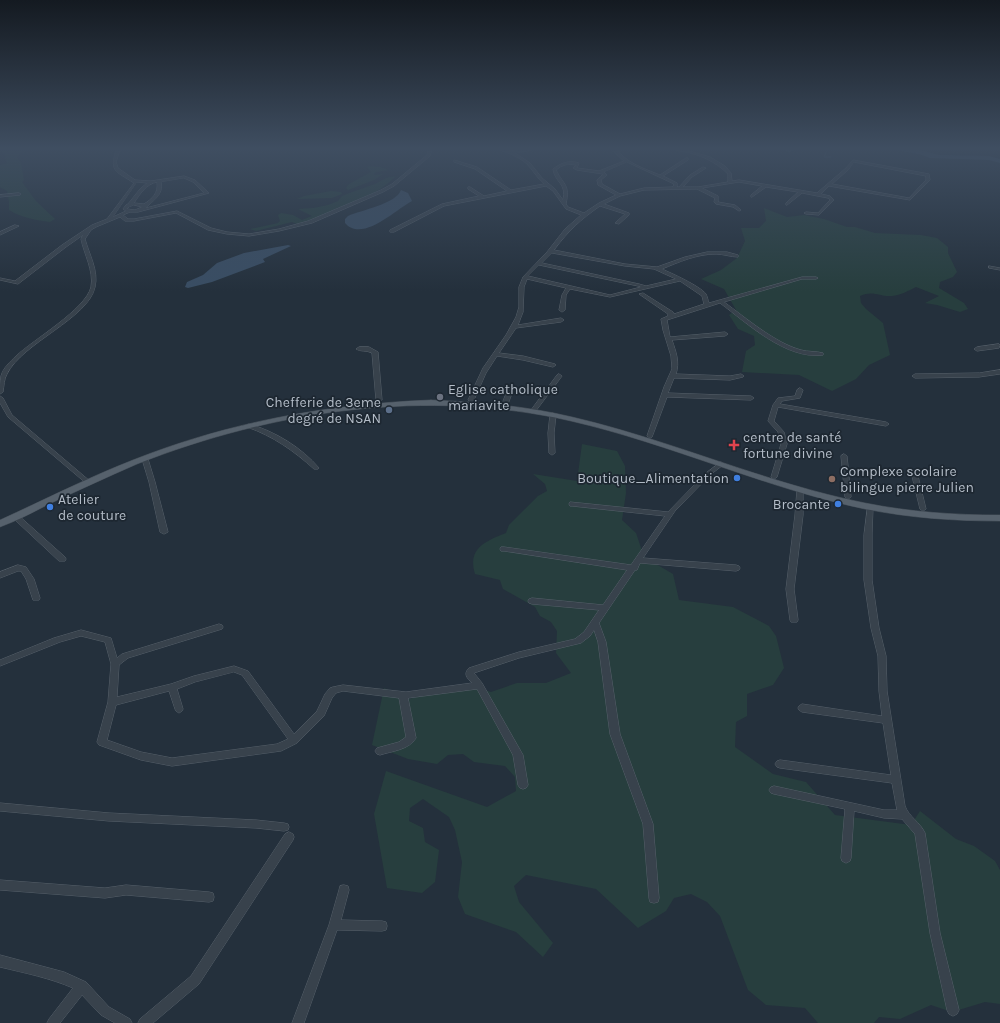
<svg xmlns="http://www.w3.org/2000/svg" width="1000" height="1023" viewBox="0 0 1000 1023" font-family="Karla,sans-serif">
<rect width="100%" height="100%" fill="#24303c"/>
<g fill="#273e3e">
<path d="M0 147H26L17 157 21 163 24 180 22 182 36 201 55 219 50 222C36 220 22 218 9 210V202L7 191 0 187V165L7 163 5 159V153L0 151Z"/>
<path d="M370 166 380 167 389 170 376 172 374 174 375 175 383 174 374 180 348 190 346 188 349 184 371 172 367 167Z"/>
<path d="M396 176C374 199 327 216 297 224L292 222 256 231 250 229 278 223 280 221 278 215 281 213 293 215 302 220 312 216 298 209 313 208 328 205 338 201 342 196 352 192 375 184 386 178Z"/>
<path d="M331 191 341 192 342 194 332 198 297 199 304 196Z"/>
<path d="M764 208 787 217 804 215 824 219 847 227H855L875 233 921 235 937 238 948 247V253L957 272 953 277 940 282 939 288 964 303 968 309 960 312 937 305 925 303 939 296 916 287C908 291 901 295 892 296 879 297 874 290 860 296L861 303 866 309 883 323 890 355 869 365 856 379 832 391 799 375 742 372 746 351 755 345 754 336 738 329 729 315 736 310 724 289 701 279 721 270 737 258 745 241 741 228H759L766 221Z"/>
<path d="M582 444 617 451 625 466 626 493 622 520 636 533 644 557 673 574 679 600 733 607 769 626 776 636 784 668 773 685 747 694V716L736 722 735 747 773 774 806 782 835 815 911 825 920 811 956 839 974 846 995 861 1000 870V1004L985 1002 952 1012 931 1005 900 1019 879 1017 874 1023H818L805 1008 766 1005 748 990 720 916 707 902 691 894 674 898 666 911 638 928 596 889 526 875 514 886 519 902 553 943 543 957 516 932 465 914 458 897 462 862 455 830 449 817 423 799 410 808 409 821 423 828 425 842 439 850 435 882 422 893 387 888 374 814 386 771 487 807 516 791 515 777 505 766 474 762 463 754 448 755 437 764 408 759 372 745 384 688 409 699 464 684 491 692 517 683H546L571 673 556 653 557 631 551 622 540 616 535 607 503 589 500 580 475 574C467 548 486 541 506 533L509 525 538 496 547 491 545 484 533 474 577 481Z"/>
</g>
<g fill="#394d63">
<path d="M401 190 408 193 412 201C395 210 362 243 345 223V219L348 216C361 210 396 204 401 190Z"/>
<path d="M288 245 291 246 263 259 265 262 212 282 188 288 185 287 187 282 203 275 217 263 244 253Z"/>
</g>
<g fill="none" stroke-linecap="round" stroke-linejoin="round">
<path stroke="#394d63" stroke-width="1" d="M823 147 828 149 824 157H831"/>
<g fill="#394d63" fill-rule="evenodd">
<path d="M777 147H805L789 152Z"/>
<path d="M878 147H898L920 150 939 155 989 156 1000 159V163L989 160 930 158 919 154Z"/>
</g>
<g stroke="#56606a" stroke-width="1">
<g id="minor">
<path d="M117 147H121L116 162 118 168 135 180 151 181 184 176 195 180 209 193 138 212H130L123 215 128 219H134L177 211 211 228 227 232 249 234 279 229 308 221 381 190 392 184 427 155 428 150 427 147H431L432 150 430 156 394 186 383 192 312 223 279 231 249 236 227 234 208 230 176 213 134 221H125L120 217 96 227 91 230 85 239C89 254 99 271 95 287 89 318 22 343 7 374 4 379 4 386 3 392L0 394C0 388 0 381 1 376 3 368 10 362 16 356 33 340 86 309 91 287 94 271 84 254 81 239L83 235 66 247 18 284 0 280V278L15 281 62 245 92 225 107 219 134 183C114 170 109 172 117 147ZM184 178 193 182 204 193 146 208C153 200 164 195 161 182ZM137 182 147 183 140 189 128 204 126 205 123 209 126 211 113 217ZM157 182C159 193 152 199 144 204L134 203C140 194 146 184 157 182ZM134 205 142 207 135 210 127 209 129 207Z"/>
<path d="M492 147H499L511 151 536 147H548L515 153 530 163 542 178 555 189 563 200C567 183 555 183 553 169 561 163 569 160 579 163L577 168 599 171 624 161 615 153 612 147H616C623 162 645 169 660 175L686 158H688V160L663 176 677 183V187H679L690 175 703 167 706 168 692 177 683 187H698L728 182V174C715 161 699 154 681 151 675 150 668 149 662 147L682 149 710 157 725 166 731 173 732 181 739 180 817 193 846 168 853 160 929 174 930 180 910 200 829 186 821 194 830 196 834 200 819 215 806 214 804 213 806 212 818 213 830 200 828 198 802 193 787 205H786V203L798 192 766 187 752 197H751V195L762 186 739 182 702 188 718 196V202L735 205 741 210 739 211 733 207 716 204 714 202 715 198 697 189 644 190 620 196 604 204 629 213V215L619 224 615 223 625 214 600 206C580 220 569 230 554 250L625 264 657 267 685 257 707 252H727L738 255V257C731 257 723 254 716 254 697 254 679 262 662 269 671 273 700 286 706 294 707 296 708 300 709 303L802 277H816L818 278 816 279H802L724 302C746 318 775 343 801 350 808 352 816 351 823 353V355C786 360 747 323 720 303L667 320 670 337 725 332 728 334 725 336 672 340C676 352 680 362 676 374L730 376 741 374 744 376 743 377 730 380 674 378 668 393 751 396 754 398 751 400 667 397 652 437 650 438 647 436 664 387 672 369 671 356 663 330 661 319 668 316V314L639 294 643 293 673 312 674 314 704 304 702 296 680 281 610 297 570 289 566 295 565 310 562 312 559 310 562 295 566 288 527 279 524 287 523 312 518 325 561 318 564 320 561 322 516 328 499 353 523 356 555 364 556 365 553 367 523 360 497 356 486 373 474 400 471 402 468 400 483 368 506 335 516 317 519 307V287L523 277 547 252 565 229 581 215 566 209 553 191 546 186 444 206 394 232H390V230L442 204 479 196 468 189V187H470L484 196 507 191 475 169 454 162V160L477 167 511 190 544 184C537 178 533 170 527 164 517 155 505 152 492 147ZM627 162 670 182 674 184 673 187 644 188 620 194 602 184 601 180 607 175 604 172ZM854 162 926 176V180L909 198 832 184 848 170ZM568 164 576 165 573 168 577 170 603 174 597 180 598 185 616 195 599 203 584 213 568 207 566 204C570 184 564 186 556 170L560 167ZM552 253 625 266 654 269 676 279 646 286 639 284 542 263ZM539 265 638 286 641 287 610 295 528 276Z"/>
<path d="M19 193 21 194 20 195 0 197V195Z"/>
<path d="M15 225 19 226 0 235V232Z"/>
<path d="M989 266 1000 268V270L989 268Z"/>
<path d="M999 344 1000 345 999 348 977 351 974 349 977 347Z"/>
<path d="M369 347 378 352 382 400 379 402 376 400 372 353C367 350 360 352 356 349L359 347Z"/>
<path d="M1000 370V374L979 377 915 378 912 376 915 374 979 373Z"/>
<path d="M559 374 562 376 535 412H531L530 411 531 410 557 375Z"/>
<path d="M511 386 514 388 508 404 505 406 503 405 502 404 508 388Z"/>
<path d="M800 388 803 390 800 398 782 401 780 404 886 422 889 424 886 426 778 407 774 421 784 432 787 444 777 477 776 478H772L771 477 781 444 778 432 768 421 773 405 778 398 795 396 797 390Z"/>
<path d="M0 396 3 398 12 415 91 482 92 483 91 484H87L8 417 0 403Z"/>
<path d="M553 413 556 415 554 433 555 453 552 455 549 453 548 433 550 415Z"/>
<path d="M249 424C275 431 302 448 319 468L318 469H314C294 451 273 436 247 427L246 426Z"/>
<path d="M844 454 847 456 851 497 848 499 845 497 841 456Z"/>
<path d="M145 457 148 459 155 482 168 532 164 534 160 532 149 482 142 459Z"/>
<path d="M721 462 724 464 723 465 710 475 675 511 643 558 736 565 739 566 740 568 739 570 736 571 640 563 637 570H635L599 623 606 642 620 734 653 824 659 898 658 902 654 903 650 902 649 898 643 824 610 734 598 642 594 630 590 636 581 643 519 658 474 673 482 683 523 755 528 785 526 788 523 789 520 788 518 785 513 755 477 689 408 698 416 738C409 750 392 751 380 755L377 754 375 751 377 748 399 742 406 737 399 698 343 691 336 693 332 698 324 716 297 743 281 751 172 766 141 760 99 745 97 742 108 702 111 664 105 642 81 636 60 642 0 666V660L54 638 81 630 111 638 117 658 122 654 219 624 222 625 223 627 222 629 128 658 119 665 117 697 171 684 194 676 234 666 248 671 294 734 317 711 325 694 330 688 333 687 343 685 406 692 472 683C467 678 463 674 469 668L519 652 575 639 584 632 599 610 532 604 529 603 528 601 529 599 532 598 603 605 627 570 504 551H501L500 549 501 547H504L631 565 665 516 572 506H570L569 504 570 502 668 512 706 473ZM234 672 242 675 288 739 277 744 172 758 141 752 107 740 116 705 169 691 175 709 176 711 179 713 182 711 183 709 177 689 195 682Z"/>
<path d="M915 474 918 476 926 509 923 511 920 509 912 476Z"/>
<path d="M800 488 803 490V515L794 589 798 620 797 622H791L790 620 786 589 795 515 797 490Z"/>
<path d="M868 505H870L873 507 872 535V580L879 628 886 656 887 691 905 806C909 817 920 822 925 833L940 933 959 1010 957 1014 953 1016 949 1014 947 1010 930 933 915 834 902 819 884 818 854 811 851 858 850 861 846 863 842 861 841 858 845 809 774 794 771 793 769 790 771 787 774 786 884 810H897L892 783 780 768 777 767 775 764 777 761 780 760 891 775 883 723 802 712 799 710 798 708 799 706 802 704 882 716 879 691 878 656 871 628 864 580V535Z"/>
<path d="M14 515H18L65 557 66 559 65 561H59L14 519 12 517Z"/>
<path d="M18 565 26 567 34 579 40 598 39 600H33L26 579 21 571H18L0 578V572Z"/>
<path d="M0 803 109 813 256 820 284 823 288 824 289 827 288 830 284 831 256 828 109 821 0 811Z"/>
<path d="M289 832 293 834 294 837 293 840 199 984 153 1023H138L140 1019 191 976 285 834Z"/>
<path d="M0 880 105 888 126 885 209 892 213 893 214 897 213 901 209 902 126 895 105 898 0 890Z"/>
<path d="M344 885 348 886 349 890 341 920 382 921 386 922 387 926 386 930 382 931 337 930 304 1023H292L329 925 339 890 340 886Z"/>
<path d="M0 955 64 972 86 982 109 1007 130 1019 132 1023H115L101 1015 82 995 60 1023H47L49 1019 73 988C50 978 25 973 0 967Z"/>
</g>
</g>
<g stroke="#414b55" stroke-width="1">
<path id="major" d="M431 400C479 402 526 406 572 417 671 440 765 483 865 503 910 512 954 515 1000 515V521C954 521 911 518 865 509 765 488 671 444 571 421 427 388 274 410 137 464 107 477 77 491 47 505 32 513 16 521 0 527V520C44 500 87 478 133 460 229 422 328 404 431 400Z"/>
</g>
<use href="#minor" fill="#38424c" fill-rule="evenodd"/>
<use href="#major" fill="#56616c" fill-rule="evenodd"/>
</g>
<linearGradient id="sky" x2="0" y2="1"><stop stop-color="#141a21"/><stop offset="0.51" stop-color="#3f4e61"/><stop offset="1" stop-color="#3f4e61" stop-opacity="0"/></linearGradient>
<rect width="1000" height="291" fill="url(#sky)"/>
<circle fill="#6b7280" stroke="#1d2731" stroke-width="1.5" cx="440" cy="397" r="4"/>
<circle fill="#5c6f8a" stroke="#1d2731" stroke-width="1.5" cx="389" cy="410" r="4"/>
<path fill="#e0444e" stroke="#1d2731" stroke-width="1.5" d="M732 439h4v4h4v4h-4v4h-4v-4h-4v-4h4z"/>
<g fill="#3f7fe0" stroke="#1d2731" stroke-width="1.5">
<circle cx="737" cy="478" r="4"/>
<circle cx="838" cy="504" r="4"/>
<circle cx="50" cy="507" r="4"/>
</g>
<circle fill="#8d6e63" stroke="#1d2731" stroke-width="1.5" cx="832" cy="479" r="4"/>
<g text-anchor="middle" stroke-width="3.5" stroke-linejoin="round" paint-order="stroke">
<g font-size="14" fill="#b4bdc8" stroke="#1d2731" text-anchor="start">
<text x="448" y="394">Eglise catholique<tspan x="448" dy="16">mariavite</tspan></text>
<text x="381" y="407" text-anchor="end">Chefferie de 3eme<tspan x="381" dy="16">degré de NSAN</tspan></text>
<text x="743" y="442">centre de santé<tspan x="743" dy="16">fortune divine</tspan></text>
<text x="840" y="476">Complexe scolaire<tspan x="840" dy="16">bilingue pierre Julien</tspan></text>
<text x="729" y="483" text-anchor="end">Boutique_Alimentation</text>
<text x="58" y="504">Atelier<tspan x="58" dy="16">de couture</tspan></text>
<text x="830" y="509" text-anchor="end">Brocante</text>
</g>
</g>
</svg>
